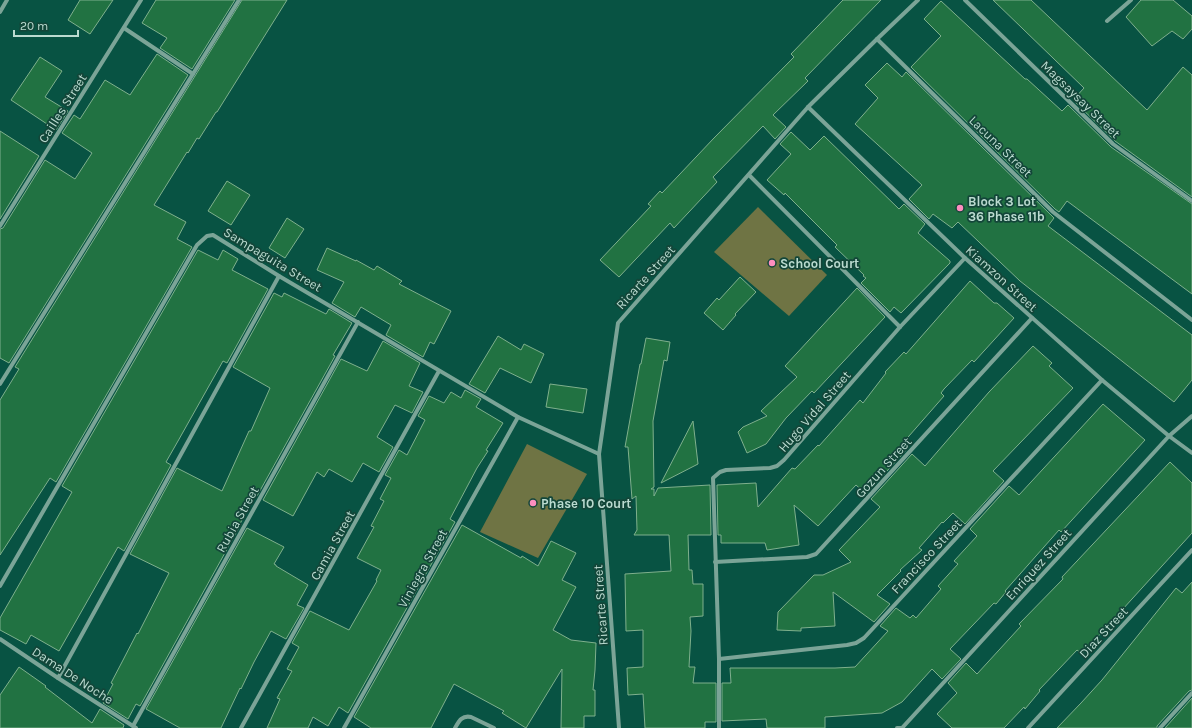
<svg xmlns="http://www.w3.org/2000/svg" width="1192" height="728" viewBox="0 0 1192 728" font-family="Karla,sans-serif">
<rect width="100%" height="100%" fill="#085343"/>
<g fill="#6f7444">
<path d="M758 207 827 275 789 316 714 252Z"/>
<path d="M527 444 587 474 538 558 480 532Z"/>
</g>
<g fill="#217242" stroke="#7fb08d">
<path d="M80 0H113L90 34 68 20Z"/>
<path d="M156 0H235L192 69 160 48 167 38 142 23Z"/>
<path d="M242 0H287L217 112H216L199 139 197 138 188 153 187 152 154 205 186 222 177 239 192 247 56 482 50 478 0 555V400L19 369 15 367Z"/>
<path d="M843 0H881L805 78 808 81 773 115 786 127 775 139 763 126 713 177 717 182 674 228 670 223 619 277 600 260 651 206 648 204 660 191 662 193 714 138 794 57 791 54Z"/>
<path d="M993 0H1031L1147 110 1183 67 1192 75V197L1115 141 1073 100 1084 88Z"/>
<path d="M1141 0H1173L1192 16V29L1183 39 1172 31 1152 46 1126 17Z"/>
<path d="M941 1 1025 79H1027L1062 111 1068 105 1111 147 1192 204V294L1067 201 1059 212 1055 209 911 67 941 36 924 19Z"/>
<path d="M157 54 188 75 9 363 0 358V229L3 228 45 160 75 179 92 153 62 133 74 115 80 119 105 80 130 95Z"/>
<path d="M40 57 62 71 45 97 68 111 56 130 11 100Z"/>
<path d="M887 63 902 77 906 72 1054 218 1048 226 1192 335V380L1174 402 1020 281 958 222 952 228 933 214 929 219 909 199 922 185 855 124 878 98 865 85Z"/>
<path d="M0 131 39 156 0 219Z"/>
<path d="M791 132 810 150 824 136 899 209 904 204 925 224 918 233 950 261V263L901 313 894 307 890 312 861 283 866 278 863 276 864 275 835 247 837 245 785 193 784 195 767 180 791 154 780 144Z"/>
<path d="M227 181 250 195 231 225 208 211Z"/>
<path d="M287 218 304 229 285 258 269 248Z"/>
<path d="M327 248 356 261V260L374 270 377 266 402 281 399 284 451 311 434 344 430 342 423 357 386 335 391 325 361 307 355 317 332 303 344 282 317 270Z"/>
<path d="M198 250 218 260 223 250 238 259 232 270 268 289 227 363 223 361 178 441 166 462 171 465 124 551 118 547 59 651 31 635 26 644 0 630V618L72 492 62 486Z"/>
<path d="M740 277 756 292 735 314 736 315 723 330 704 313 717 298 719 300Z"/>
<path d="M970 281 994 303H997L1014 318 974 362 972 360 944 389 941 393 944 396 902 444 907 449 866 494 856 485 818 526 794 505 799 545 767 550 765 543H721V535H718L717 485 756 483 758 507 792 468 795 469 818 445 819 446 860 400 863 403 886 373 885 372 904 352 906 354Z"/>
<path d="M857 288 885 317 814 393 812 391 786 418 766 444 747 453 738 432 743 427 767 416 761 411 797 377 785 366Z"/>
<path d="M274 293 282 297 284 293 326 314 329 309 352 323 333 355 335 356 257 496 254 495 240 524H241L140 706 136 704 128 719 103 703 113 684 111 683 122 662 137 633 138 634 169 573 130 554 177 468 222 491 249 431H251L270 388 233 367Z"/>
<path d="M498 336 521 350 524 344 544 354 531 383 500 368 485 393 469 384Z"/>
<path d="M646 338 670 342 667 361 664 360 653 421 654 487 651 489H654V496L658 488 710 485 711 535H688L689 570H692L693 584H703V616L690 617 691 631 689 667H695L693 683H716V722H705V728H645L643 694 628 695 627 668 643 667V630L626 631 625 574 671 571 669 535H634L637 530 636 496 632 499 628 447H625L640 364H641Z"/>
<path d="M383 341 420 363 409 386 423 392 412 413 395 405 377 437 393 447 379 472 363 463 352 482 329 469 324 477 317 472 293 516 263 500 341 359 367 371Z"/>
<path d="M1033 346 1052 363 1049 366 1073 388 993 471 1004 481 965 524 953 513 943 523 942 522 919 548 922 550 900 570 901 571 877 595 890 604 874 622 833 592 835 626 801 628V631L777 630 778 612 814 575H823L851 562 839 550 880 507 871 499 912 454 925 466 989 392Z"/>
<path d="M550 384 587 389 583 413 546 407Z"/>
<path d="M465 390 481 399 476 407 503 423 486 450 488 451 477 468 450 519 455 522 348 713 339 707 328 726 313 717 308 728H267L280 699 277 698 292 671 287 669 299 647 292 643 310 611 349 630 377 581 376 580 381 570 357 558 374 527 371 526 384 501 380 499 391 478 385 475 399 450 407 455 425 420 418 416 429 396 444 403 451 392 461 398Z"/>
<path d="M1103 404 1145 440 1061 532 1059 530 1005 591 1006 592 996 604 994 603 950 649 961 659 942 679 932 669 902 702 882 713 825 717V728H767L766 719 722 721V683H731L730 668H835L855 667 888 631 880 626 896 608 910 618 913 615 916 618 941 589 938 586 958 564 954 561 977 536 970 529 1009 486 1019 495Z"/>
<path d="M693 421 698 464 661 483Z"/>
<path d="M1170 462 1192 483V533L1082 654 1077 650 1039 690 1040 691 1025 709 1024 707 1004 728H952L937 714 957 693 948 683 966 663 977 674 1021 626 1019 624 1063 579 1062 577Z"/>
<path d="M462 525 521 558 522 556 538 566 551 541 576 553 562 580 576 587 553 630 571 640 596 643 595 670 593 690H595V716H584V728H561L562 669 526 728 502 713 504 711 454 684 431 728H371L354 717Z"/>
<path d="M247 528 284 547 274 564 276 565V566L308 585 297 605 304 608 286 639 271 631 254 662 241 689 240 688 221 728H180L146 709Z"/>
<path d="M1192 582V690L1189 691 1157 726V728H1057L1081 703 1102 680 1176 588 1182 593Z"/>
<path d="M19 667 46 686 45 687 92 723 100 709 124 725 123 728H0V695Z"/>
<path d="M1192 698V728H1165Z"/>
</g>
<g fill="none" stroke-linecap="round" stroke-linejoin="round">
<g stroke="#7ba497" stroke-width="4">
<path d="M965 0 1113 144 1192 201"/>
<path d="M0 12 7 0"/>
<path d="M1107 21 1131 0"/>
<path d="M124 28 193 74"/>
<path d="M877 39 1053 212 1192 320"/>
<path d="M808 107 965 258 1102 380 1169 436 1192 453"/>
<path d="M749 175 900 327"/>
<path d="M0 226 141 0"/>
<path d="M0 384 239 0"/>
<path d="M715 562 807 557 816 554 1032 318"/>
<path d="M0 586 197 245 207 236 213 235 279 276 518 417 599 454"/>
<path d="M0 639 58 678 136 728"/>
<path d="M719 659 847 645 856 643 864 638 1102 380"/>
<path d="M58 678 279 276"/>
<path d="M133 726 358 322"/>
<path d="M241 728 439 371"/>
<path d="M344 728 518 417"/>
<path d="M455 728C459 721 462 715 471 717L494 728"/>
<path d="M619 728 599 454 618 323 808 107 877 39 918 0"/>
<path d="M719 728V659L713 478 720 472 726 470 770 468 777 466 784 460 900 327 965 258"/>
<path d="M897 728H903"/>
<path d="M902 728 1169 436 1192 416"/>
<path d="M1028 728 1192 550"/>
<path d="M1160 728 1192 693"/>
</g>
</g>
<g fill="#fd8ebf" stroke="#134639" stroke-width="1.5">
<circle cx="960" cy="208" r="4"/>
<circle cx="772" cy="263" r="4"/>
<circle cx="533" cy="503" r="4"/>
</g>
<g text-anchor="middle" stroke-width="3.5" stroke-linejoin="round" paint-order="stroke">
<g font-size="13" fill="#bbdbd0" stroke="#134639">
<text transform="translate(1081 99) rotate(44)" y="5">Magsaysay Street</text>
<text transform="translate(62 108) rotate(-58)" y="5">Cailles Street</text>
<text transform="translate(1001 146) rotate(44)" y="5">Lacuna Street</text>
<text transform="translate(273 259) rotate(31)" y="5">Sampaguita Street</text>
<text transform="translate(645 277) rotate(-48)" y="5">Ricarte Street</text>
<text transform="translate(1002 278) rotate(42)" y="5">Kiamzon Street</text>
<text transform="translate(814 411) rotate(-49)" y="5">Hugo Vidal Street</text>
<text transform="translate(883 467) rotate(-48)" y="5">Gozun Street</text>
<text transform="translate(237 519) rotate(-61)" y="5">Rubia Street</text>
<text transform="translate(332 545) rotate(-61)" y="5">Camia Street</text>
<text transform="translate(926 556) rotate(-47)" y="5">Francisco Street</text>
<text transform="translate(1038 564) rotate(-48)" y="5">Enriquez Street</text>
<text transform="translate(422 568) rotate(-61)" y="5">Viniegra Street</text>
<text transform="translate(600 605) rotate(-94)" y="5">Ricarte Street</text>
<text transform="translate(1103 632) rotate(-47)" y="5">Diaz Street</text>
<text transform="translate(73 675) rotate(33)" y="5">Dama De Noche</text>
</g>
<g font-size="13" font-weight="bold" fill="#bbdbd0" stroke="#134639" text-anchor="start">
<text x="968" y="206">Block 3 Lot<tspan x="968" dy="15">36 Phase 11b</tspan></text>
<text x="780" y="268">School Court</text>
<text x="541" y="508">Phase 10 Court</text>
</g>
</g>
<path d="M14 30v6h64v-6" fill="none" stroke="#bbdbd0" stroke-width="2"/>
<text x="20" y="30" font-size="12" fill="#bbdbd0" stroke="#134639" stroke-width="3" paint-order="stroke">20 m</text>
</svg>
